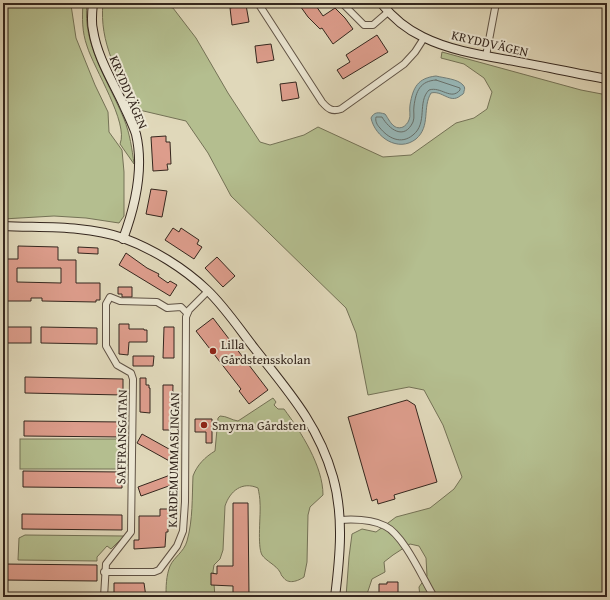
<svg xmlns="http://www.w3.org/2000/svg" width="610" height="600" viewBox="0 0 610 600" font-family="'Gentium Book Plus',serif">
<rect width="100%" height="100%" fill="#e0d8ba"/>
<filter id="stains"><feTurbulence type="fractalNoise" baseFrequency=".005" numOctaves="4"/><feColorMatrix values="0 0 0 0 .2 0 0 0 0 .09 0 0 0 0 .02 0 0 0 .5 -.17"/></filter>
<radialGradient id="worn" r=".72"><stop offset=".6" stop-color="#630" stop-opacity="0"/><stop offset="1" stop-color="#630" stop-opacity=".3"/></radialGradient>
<g fill="#b4be8f" stroke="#747256">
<path d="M3 3H72L71 5 76 38 95 85 108 112 109 132 122 150 124 172V216L119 223 86 218 54 216 3 219Z"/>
<path d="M83 3H87C82 45 109 82 124 119 130 134 132 149 134 164L120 144C129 123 94 69 87 46 82 32 82 18 83 3Z"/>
<path d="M103 3H140L146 6 161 5 173 8 196 38 228 93 260 142 270 145 304 135 318 127 383 157 411 155 456 123 474 118 487 109 492 92 484 78 464 64 441 58 442 52 581 90 607 95V597H420L419 587 427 576 426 558 419 546 410 544 393 555 384 562 385 572 372 579 366 597H346L349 557 352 534 362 529 376 532 396 517 430 508 454 489 462 477 443 425 424 390 409 387 368 395 356 333 346 308 231 196 208 153 186 121 135 109C118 74 99 43 103 3Z"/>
<path d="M273 398 276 402 274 405 278 409H284C301 432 323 466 323 495L310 507 308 515 307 562 304 577C298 581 288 585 283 577 281 576 281 573 280 572 276 565 266 561 262 555 257 546 261 514 260 503 260 498 259 493 258 488 242 481 230 491 225 506L223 550 220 559 214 565 213 571 215 597H166C166 587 166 576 170 566 174 557 184 552 187 541 193 520 192 497 193 476 197 465 205 457 215 451L218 418 220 416C227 416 231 420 238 421Z"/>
<rect x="20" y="439" width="107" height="30"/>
<path d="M25 535 124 536 111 549 107 546 97 557V561L18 560 19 538Z"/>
</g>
<path fill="#97b8b9" stroke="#707e7b" d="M436 76C444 78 458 79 463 85 465 87 465 89 464 91 464 94 463 94 460 96 450 104 442 90 431 93 422 108 431 126 416 139 398 153 375 137 371 118 374 112 378 112 385 114 389 119 393 131 403 127 405 126 408 123 409 120 411 116 409 110 410 105 413 87 418 78 436 76Z"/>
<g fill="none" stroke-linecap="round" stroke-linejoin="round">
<path stroke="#66706c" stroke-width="1" d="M436 80 460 88V90C451 101 441 86 429 90 417 102 428 123 413 135 401 145 388 138 380 128 377 125 375 121 376 117H382C389 129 404 141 413 122 415 117 413 111 414 106 416 91 420 81 436 80Z"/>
</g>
<g fill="#dd9d8c" stroke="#35271e" fill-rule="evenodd">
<path d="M298 3H314L323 16 335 8 345 18 353 29 333 44 322 28 320 29 308 17Z"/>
<path d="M246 5 249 22 232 25 230 8Z"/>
<path d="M377 35 388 52 343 79 337 70 350 62 346 55Z"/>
<path d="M271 44 274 60 257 63 255 46Z"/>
<path d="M296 82 299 98 282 101 280 84Z"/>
<path d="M166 136V142H170L171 164H167L168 170 153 171 151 137Z"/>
<path d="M151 189 167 191 162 217 146 214Z"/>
<path d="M173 228 179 232 181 228 199 240 197 244 202 247 194 259 165 240Z"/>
<path d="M18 246 58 247V260H76V283H100V300H96V302L42 301V298H31V301H3V259H18ZM17 268H61V283L17 282Z"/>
<path d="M78 247 98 248V254L78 253Z"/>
<path d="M126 253 147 268 159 274 158 276 168 283 170 281 177 285 170 296 119 265Z"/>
<path d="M217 257 235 276 223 287 205 268Z"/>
<path d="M118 287H132V297H122V294H118Z"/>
<path d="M213 318 268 390 249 404 239 391 241 389 196 331Z"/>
<path d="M119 324H129V329H144V330H147V342H129L128 355 119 354Z"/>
<rect x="3" y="327" width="28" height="16"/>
<path d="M41 327 97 328V344L41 343Z"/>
<path d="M164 327H174V358H163Z"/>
<path d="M133 356H154L153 366H133Z"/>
<path d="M25 377 123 379V395L25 393Z"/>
<path d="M140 378H146V385H149V388H150V413L140 412Z"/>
<path d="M163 385H173L172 430H163Z"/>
<path d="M407 400 415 405 437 482 394 495 395 499 378 504 377 499 372 501 348 417Z"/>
<path d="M195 419H212V443H206V432H195Z"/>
<path d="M24 421 123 422V437L24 436Z"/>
<path d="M142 434 178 454 173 463 137 443Z"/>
<path d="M23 471 122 472V488L23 487Z"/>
<path d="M173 474 177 483 141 496 138 487Z"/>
<path d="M233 503H248L249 597H233V586L211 585V573L217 574V566H233Z"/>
<path d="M160 509H170V524H168V532H166L165 547 134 549V540H139V516H160Z"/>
<path d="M22 514 122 515V530L22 529Z"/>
<path d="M3 564 97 565V581L3 580Z"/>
<path d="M387 582H398V597H379V584H387Z"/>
<path d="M114 583H144L146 597H114Z"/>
</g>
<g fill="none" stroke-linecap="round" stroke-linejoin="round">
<g stroke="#605345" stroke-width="8">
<g id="street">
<path d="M258 3 322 102C328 109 332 112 341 109L404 64 415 52 424 38"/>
<path d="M342 3 364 25H373L388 12"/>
<path d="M486 56 496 3"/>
<path d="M340 520C355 519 371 519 385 526 404 535 423 579 434 597"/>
<path d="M104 572H154L159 570 177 546 183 531 185 502 186 317 189 310 208 291"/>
<path d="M104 597 106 564 131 532 133 379 131 373 117 365 106 346V304L110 297 120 301 157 302 167 308 181 307 187 313"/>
</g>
</g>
<g stroke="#35271e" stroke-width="10">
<g id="secondary">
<path d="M93 3C92 12 91 22 93 30 97 57 113 82 124 106 128 115 133 125 136 134 144 168 135 207 123 239"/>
<path d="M381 3C392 17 406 29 423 37 449 50 480 55 508 60 541 66 574 73 607 79"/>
<path d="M3 226C43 228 85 225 123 238 153 249 184 268 207 290 225 307 240 330 255 349 288 391 318 424 333 477 344 516 340 557 335 597"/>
</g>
</g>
<use href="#street" stroke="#ebe6d2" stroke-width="6"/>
<use href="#secondary" stroke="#ebe6d2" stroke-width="8"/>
</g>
<g fill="#8f2418" stroke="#ebe6d2" stroke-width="1.5">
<circle cx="213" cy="351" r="4"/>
<circle cx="204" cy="425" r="4"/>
</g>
<g text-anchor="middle" stroke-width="4" stroke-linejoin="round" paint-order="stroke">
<g font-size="13" fill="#35271e" stroke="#ebe6d2">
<text transform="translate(490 43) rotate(13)" y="5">KRYDDVÄGEN</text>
<text transform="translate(129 92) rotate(67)" y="5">KRYDDVÄGEN</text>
<text transform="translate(121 437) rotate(-89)" y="5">SAFFRANSGATAN</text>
<text transform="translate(173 460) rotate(-89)" y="5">KARDEMUMMASLINGAN</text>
</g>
<g font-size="13" fill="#35271e" stroke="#ebe6d2" text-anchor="start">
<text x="221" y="349">Lilla<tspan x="221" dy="15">Gårdstensskolan</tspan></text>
<text x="212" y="430">Smyrna Gårdsten</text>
</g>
</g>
<rect width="610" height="600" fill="none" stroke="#e0d8ba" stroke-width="16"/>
<rect x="4" y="4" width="602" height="592" fill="none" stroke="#35271e" stroke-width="2"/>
<rect x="8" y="8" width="594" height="584" fill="none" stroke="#35271e"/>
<rect width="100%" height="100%" filter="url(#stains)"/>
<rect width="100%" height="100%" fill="url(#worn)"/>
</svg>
